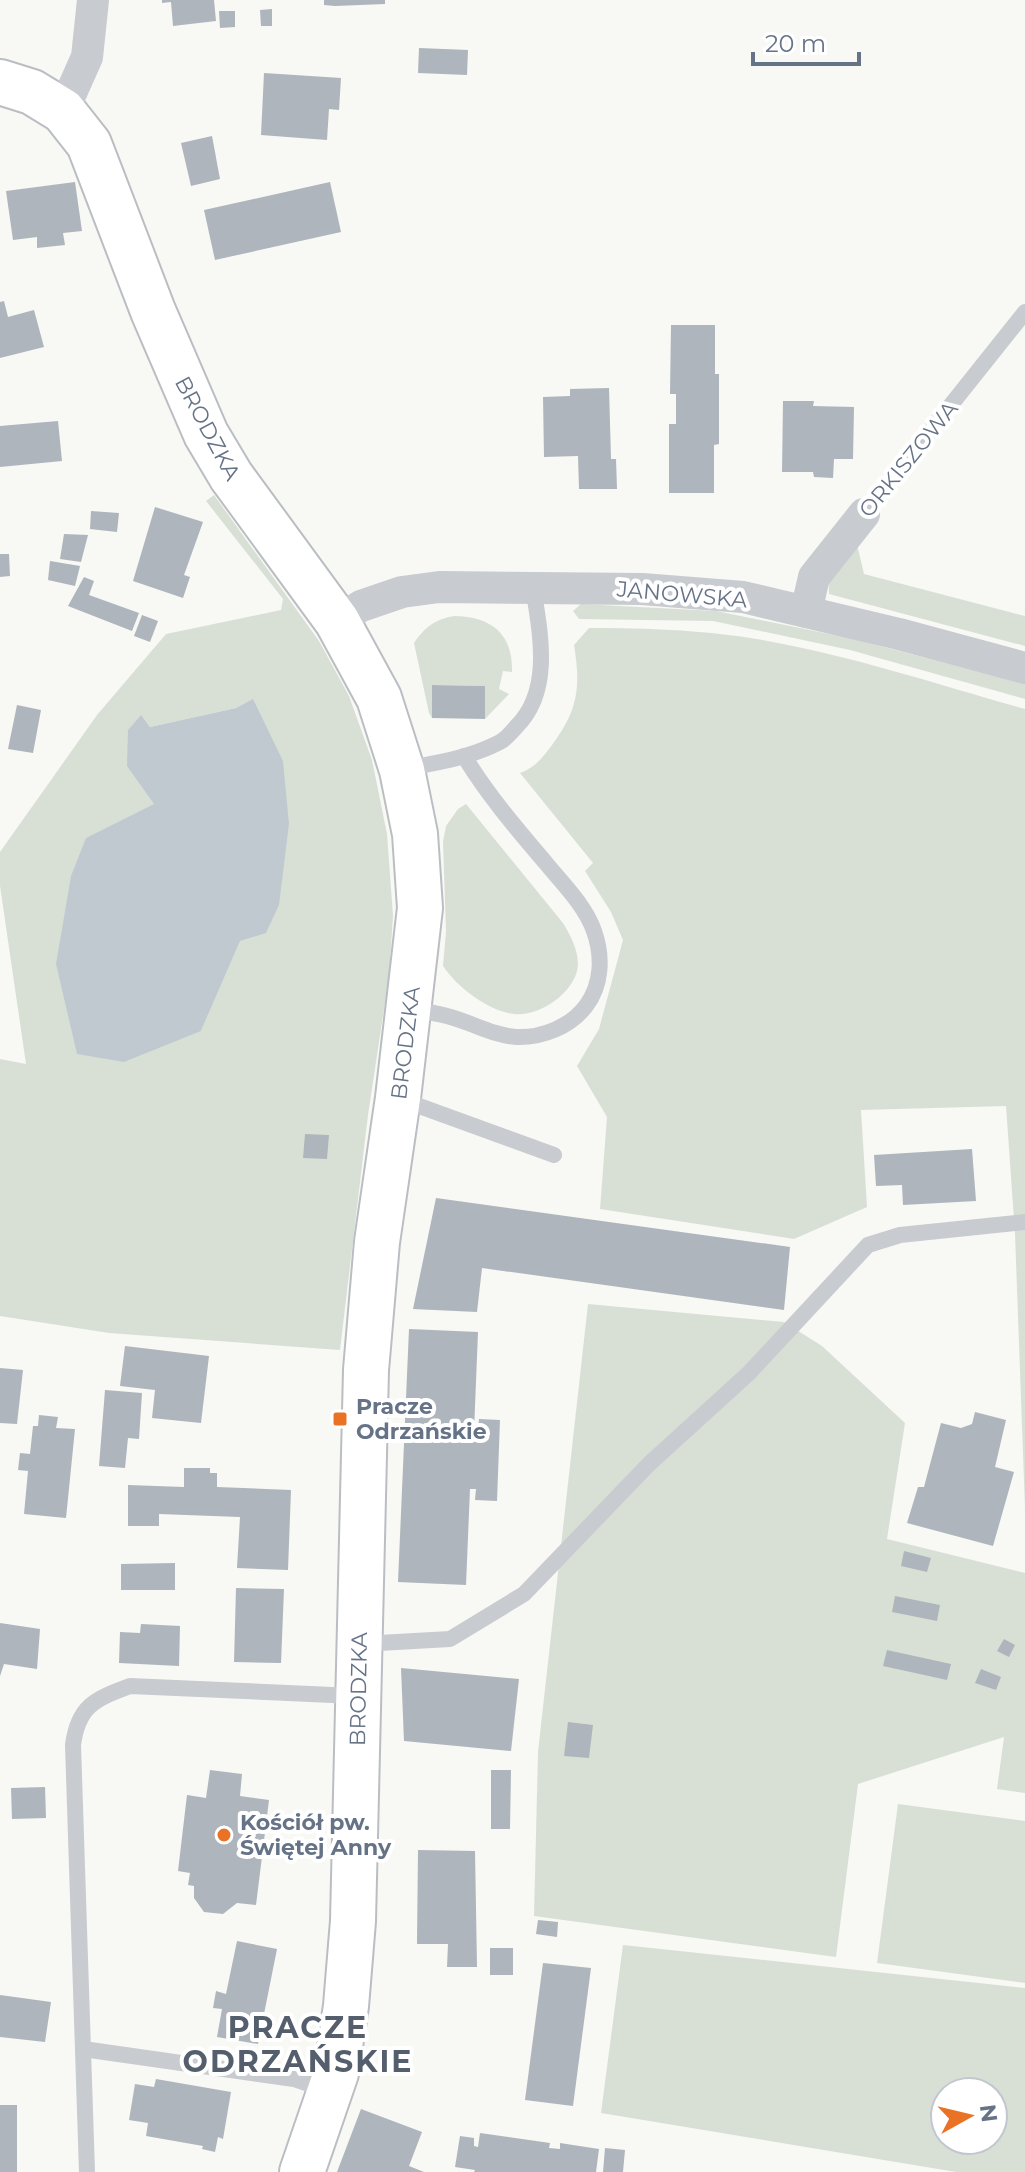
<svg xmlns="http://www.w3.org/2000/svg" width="1025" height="2172" viewBox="0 0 1025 2172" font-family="Montserrat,sans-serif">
<rect width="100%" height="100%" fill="#f8f8f5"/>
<g fill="#d8e0d6" fill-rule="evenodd">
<path d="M214 495 319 641 349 696 372 760 387 834 393 916 389 976 368 1115 340 1350 109 1333 0 1316V1059L26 1064 0 886V852L97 715 166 634 281 610 283 599 206 501ZM253 700 240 940 201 1031 154 804 141 716 150 727 236 708Z"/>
<path d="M856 540 864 574 1025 616V646L829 594 828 570Z"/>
<path d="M581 604 716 611 854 639 1025 684V699L850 650 713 621 579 619 573 611Z"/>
<path d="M455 616C492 617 513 634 512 672L503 671 499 689 509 694 485 719V686L432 685V718L429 713 414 643C425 627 435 619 455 616Z"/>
<path d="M589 628C630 628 671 629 711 633 814 643 925 681 1025 709V1508L1015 1234 1006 1106 861 1110 867 1207 794 1239 600 1209 607 1117 577 1066 599 1029 623 940 611 912 585 871 593 863 520 773C536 767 542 758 552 745 578 710 581 687 574 645Z"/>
<path d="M466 804 563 923C571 936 581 955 577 971 571 995 538 1017 514 1014 488 1011 457 987 443 966L446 931 443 842 446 826 458 809Z"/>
<path d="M588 1304 784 1322 822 1346 905 1423 887 1539 1025 1573V1793L997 1789 1004 1737 858 1784 836 1957 534 1916 538 1752Z"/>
<path d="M898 1804 1025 1821V1983L877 1963Z"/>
<path d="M623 1945 1025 1988V2172H956L601 2113ZM993 2092V2140H945V2092Z"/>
</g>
<path fill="#c1c9d0" d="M253 699 283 761 289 824 279 905 266 933 240 941 201 1031 124 1062 77 1054 56 964 71 876 86 838 154 804 127 766 128 730 141 715 150 727 236 708Z"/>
<g fill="#aeb5bc">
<path d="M162 0H214L216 21 173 26 171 2 162 3Z"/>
<path d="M324 0H385V4L335 6 324 5Z"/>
<path d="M272 9V26H261L260 10Z"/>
<path d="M219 11H235V27L220 28Z"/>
<path d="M419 48 468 50 467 75 418 73Z"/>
<path d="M264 73 341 78 339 110 329 109 327 140 261 135Z"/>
<path d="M212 136 220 179 191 186 181 143Z"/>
<path d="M75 182 82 231 63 233 65 245 37 248V237L13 240 6 191Z"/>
<path d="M330 182 341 232 215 260 204 210Z"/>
<path d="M4 301 8 317 34 310 44 347 0 358V302Z"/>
<path d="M671 325H715V374H719V444L714 445V493H669V424H676V394H670Z"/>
<path d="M609 388 611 459H616L617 489H579L578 456 544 457 543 397 570 396V389Z"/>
<path d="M783 401H814L813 406 854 407 853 459H834L833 478 814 477 813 472H782Z"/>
<path d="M58 421 62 461 0 467V426Z"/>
<path d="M155 507 203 522 184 575 190 577 183 598 133 581Z"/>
<path d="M91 511 119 513 117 532 90 529Z"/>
<path d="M64 534 88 535 81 562 60 559Z"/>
<path d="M0 554H9L10 576 0 577Z"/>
<path d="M50 561 80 566 75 586 48 580Z"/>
<path d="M84 577 94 581 89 595 139 613 132 631 68 606Z"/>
<path d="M142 615 158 621 150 642 134 636Z"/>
<path d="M432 685 485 686V719L432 718Z"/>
<path d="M17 705 41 710 33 753 8 749Z"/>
<path d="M305 1134 329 1135 327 1159 303 1158Z"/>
<path d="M972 1149 976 1201 903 1205 902 1185 876 1186 874 1155Z"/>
<path d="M436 1198 790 1247 784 1310 482 1268 477 1312 413 1309Z"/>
<path d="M409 1329 478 1332 474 1431H478L479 1419 500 1420 497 1501 475 1500 476 1489H470L466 1585 398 1582Z"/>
<path d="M125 1346 209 1356 201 1423 152 1418 155 1390 120 1386Z"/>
<path d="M0 1368 23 1370 17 1424 0 1423Z"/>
<path d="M105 1390 142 1393 139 1439 128 1438 125 1468 99 1466Z"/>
<path d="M975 1412 1006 1420 995 1467 1014 1472 993 1546 907 1523 918 1487H924L941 1423 961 1428 972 1424Z"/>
<path d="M39 1415 58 1417 56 1428 75 1429 66 1518 24 1514 28 1471 18 1470 20 1453 30 1454 33 1426H38Z"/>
<path d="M184 1468H210V1473H217V1487L291 1490 288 1570 237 1568 240 1517 159 1514V1526H128V1485L184 1487Z"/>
<path d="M904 1551 931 1558 927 1572 901 1566Z"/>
<path d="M175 1563V1590H121V1564Z"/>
<path d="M236 1588 284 1589 281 1663 234 1662Z"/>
<path d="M895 1596 940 1605 937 1621 892 1612Z"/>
<path d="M0 1623 40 1629 37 1669 4 1664 0 1676Z"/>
<path d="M141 1624 180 1626 179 1666 119 1663 120 1632 140 1633Z"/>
<path d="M1004 1639 1015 1645 1009 1657 997 1651Z"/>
<path d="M887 1650 951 1664 947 1680 883 1666Z"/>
<path d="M401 1668 519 1679 511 1751 404 1741Z"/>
<path d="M981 1669 1001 1677 996 1690 975 1683Z"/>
<path d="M568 1722 593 1725 589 1758 564 1756Z"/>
<path d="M210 1770 242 1774 240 1796 269 1800 256 1905 237 1903 223 1914 204 1912 194 1898V1886L188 1885 190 1873 178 1871 187 1795 206 1798Z"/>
<path d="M491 1770H511L510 1829H491Z"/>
<path d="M45 1787 46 1818 12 1819 11 1788Z"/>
<path d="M418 1850 475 1851 477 1967H447L448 1944H417Z"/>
<path d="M538 1920 558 1922 557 1937 536 1934Z"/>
<path d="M237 1941 277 1949 258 2044 217 2037 222 2009 213 2008 216 1991 226 1994Z"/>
<rect x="490" y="1948" width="23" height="27"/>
<path d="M543 1963 591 1968 573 2106 525 2100Z"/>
<path d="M0 1995 51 2002 45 2042 0 2037Z"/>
<path d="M156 2079 231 2092 223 2139 218 2137 215 2152 202 2149 203 2146 146 2136 148 2123 129 2120 135 2084 154 2087Z"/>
<rect x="0" y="2105" width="17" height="67"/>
<path d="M361 2109 422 2132 409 2166 424 2172H337Z"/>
<path d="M480 2133 550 2143 549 2148 560 2149V2143L599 2149 596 2172H474L475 2170 455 2167 460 2136 474 2138V2146L478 2147Z"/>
<path d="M605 2148 625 2150 623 2172H603Z"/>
</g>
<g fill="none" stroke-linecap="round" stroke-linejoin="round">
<g stroke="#babec3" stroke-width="48">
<path id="secondary" d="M0 82 32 92 63 111 89 144 153 311 206 434 231 476 337 621 379 698 402 770 415 834 420 908 398 1098 377 1242 366 1370 353 1921 346 2006 336 2073 302 2172"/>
</g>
<g stroke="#c8cbcf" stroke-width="16">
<path d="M864 514 1025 312"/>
<path d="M404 769C435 763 469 758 498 743 505 740 511 733 516 727 553 691 540 632 533 587"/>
<path d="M411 1009C423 1011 435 1013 447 1016 471 1022 491 1035 516 1037 542 1038 570 1027 586 1006 602 985 603 956 594 931 585 905 562 883 545 862 516 828 487 794 464 756"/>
<path d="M400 1099 554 1155"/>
<path d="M361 1644 450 1639 524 1594 649 1464 749 1373 868 1245 900 1235 1025 1222"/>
<path d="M83 2049 294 2079 329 2091"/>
<path d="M87 2172 73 1745C78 1706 95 1699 130 1686L355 1696"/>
</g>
<g stroke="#c8cbcf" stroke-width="32">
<path d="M63 111 87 57 93 0"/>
<path d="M806 612 814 577 864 514"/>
<path d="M337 621 361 606 402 592 439 587 642 589 743 597 899 634 1025 668"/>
</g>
<use href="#secondary" stroke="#fff" stroke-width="44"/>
</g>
<g fill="#e97225" stroke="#fff" stroke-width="3">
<rect x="332" y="1411" width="16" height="16" rx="4"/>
<circle cx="224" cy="1835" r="8"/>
</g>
<g text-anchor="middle" stroke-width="8" stroke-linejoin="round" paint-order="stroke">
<g font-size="22" fill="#667387" stroke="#fff">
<text transform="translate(208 428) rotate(62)" y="8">BRODZKA</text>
<text transform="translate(908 459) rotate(-51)" y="8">ORKISZOWA</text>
<text transform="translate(682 594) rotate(5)" y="8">JANOWSKA</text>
<text transform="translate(405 1043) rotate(-83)" y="8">BRODZKA</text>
<text transform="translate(358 1689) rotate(-89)" y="8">BRODZKA</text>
</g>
<g font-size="22" font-weight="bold" fill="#667387" stroke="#fff" text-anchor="start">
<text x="356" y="1414">Pracze<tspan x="356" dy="25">Odrzańskie</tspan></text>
<text x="240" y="1830">Kościół pw.<tspan x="240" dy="25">Świętej Anny</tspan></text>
</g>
<g font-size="30" font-weight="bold" letter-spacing="2" fill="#545e6c" stroke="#fff">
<text x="298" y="2038">PRACZE<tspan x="298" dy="34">ODRZAŃSKIE</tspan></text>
</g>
</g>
<g transform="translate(969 2116) rotate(82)"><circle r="38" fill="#ffffff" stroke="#c2c7cf" stroke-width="2"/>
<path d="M0-6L14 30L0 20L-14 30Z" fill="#e97225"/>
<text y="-12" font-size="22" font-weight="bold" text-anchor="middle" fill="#667387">N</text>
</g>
<path d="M753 52v12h106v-12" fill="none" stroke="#667387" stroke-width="4"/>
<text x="765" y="52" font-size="24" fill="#667387" stroke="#ffffff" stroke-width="6" paint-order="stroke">20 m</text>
</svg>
